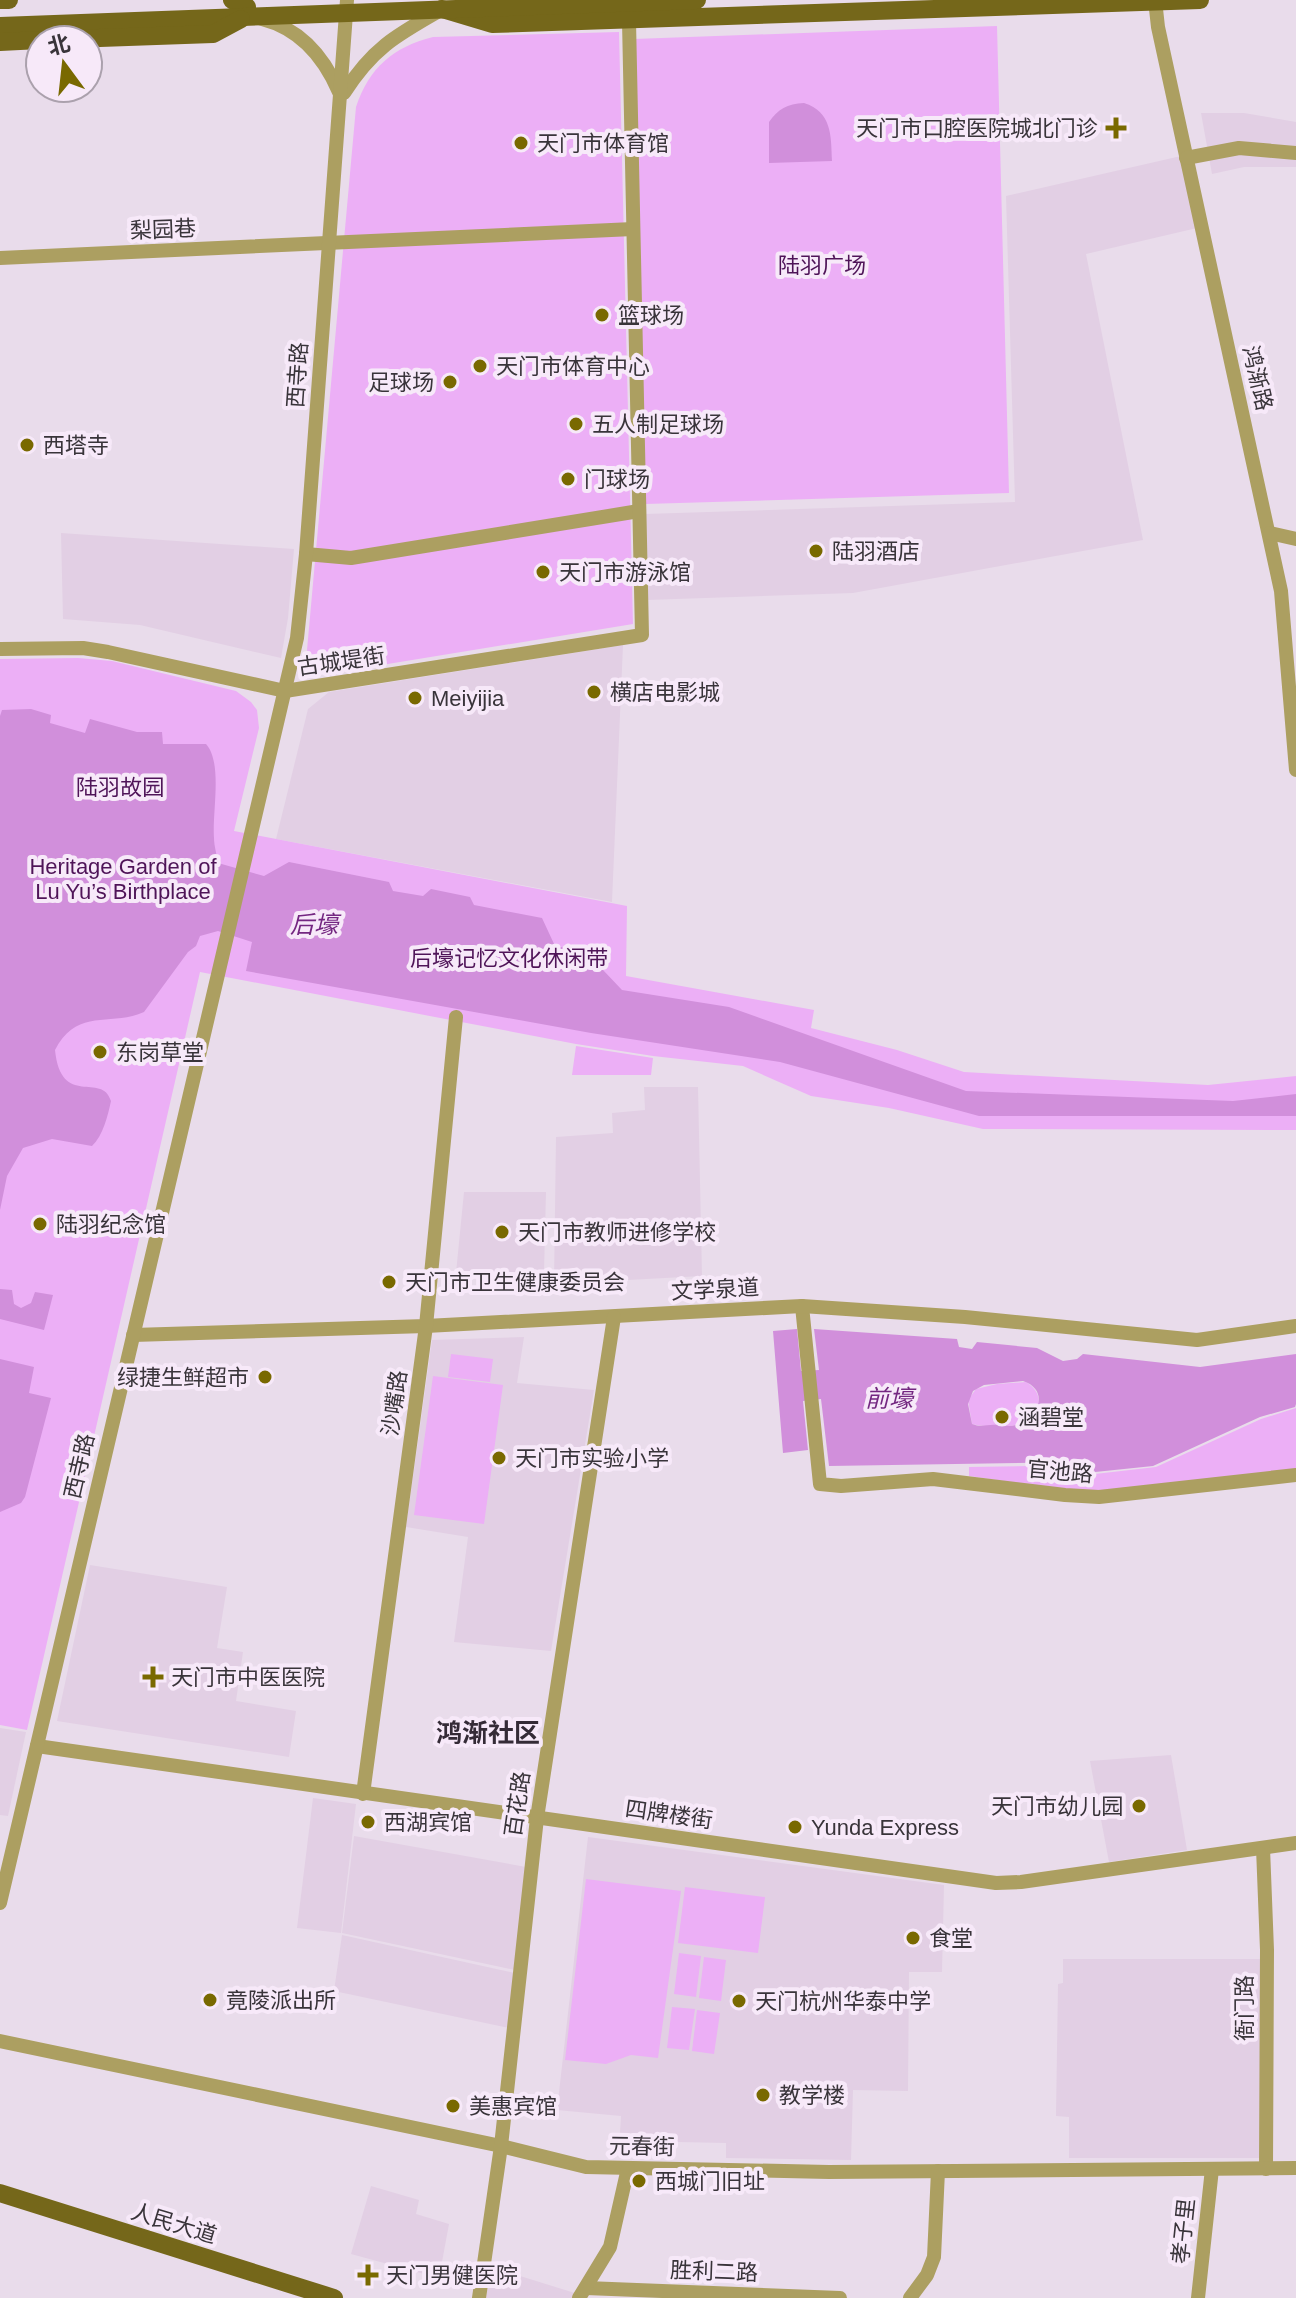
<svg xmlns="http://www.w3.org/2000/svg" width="1296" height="2298" viewBox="0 0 1296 2298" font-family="Helvetica,'Noto Sans SC',sans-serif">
<rect width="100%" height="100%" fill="#e9dceb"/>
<g fill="#e2cfe4">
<path d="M1201 113H1244L1296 122V167H1244L1212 174Z"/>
<path d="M1181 156 1197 228 1086 254 1143 540 853 593 647 600 645 514 1015 502 1006 196Z"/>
<path d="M61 533 294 549 288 618 281 658 140 625 63 619Z"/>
<path d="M623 645 612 902 276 839 308 709 329 692Z"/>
<path d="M644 1087H698L702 1276 554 1284 556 1137 613 1133 612 1113 645 1110Z"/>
<path d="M464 1192H546L544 1272 456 1273Z"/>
<path d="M524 1337 517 1383 594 1390 551 1651 454 1642 468 1537 406 1527 432 1340Z"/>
<path d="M90 1565 227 1587 217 1648 243 1652 236 1701 296 1711 289 1757 57 1721Z"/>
<path d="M0 1728 26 1732 8 1816 0 1815Z"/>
<path d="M1171 1755 1187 1850 1109 1862 1090 1761Z"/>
<path d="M313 1798 356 1804 341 1933 297 1928Z"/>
<path d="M354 1836 526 1867 515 1970 342 1933Z"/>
<path d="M588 1837 944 1885 942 1972H909L908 2091 853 2090 851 2160 726 2158V2143L677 2142V2135L620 2133 621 2116 557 2110Z"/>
<path d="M342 1935 515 1973 509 2028 334 1991Z"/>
<path d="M1063 1959H1262L1261 2158H1069V2117L1056 2116 1058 1984 1063 1983Z"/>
<path d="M371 2186 419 2200 416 2214 449 2224 439 2278 351 2254Z"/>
<path d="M491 2267 578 2294 575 2298H486Z"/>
</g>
<g fill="#ecaff6">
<path d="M997 26 1009 493 645 504 634 39Z"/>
<path d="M619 32 633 624 351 670C335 673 321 676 309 663L307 650 356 107C369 68 393 47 433 37Z"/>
<path d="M78 658 112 661 207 684 236 691 251 702 257 710 259 728 234 831 627 906 626 976 814 1010 811 1028 897 1050 964 1072 1208 1085 1296 1076V1130L983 1129 889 1108 811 1096 743 1066 653 1056 576 1044 200 972 27 1730 0 1725V659Z"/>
<path d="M576 1046 653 1058 651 1075H572Z"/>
<path d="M451 1354 493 1359 490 1382 448 1377Z"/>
<path d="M433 1376 503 1385 484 1524 414 1515Z"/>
<path d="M1026 1382C1048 1395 1039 1418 1018 1425 1009 1427 981 1427 972 1424L968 1400 976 1389 997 1384Z"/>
<path d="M1296 1408V1471L1094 1494 969 1476V1467L1089 1465 1095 1474 1156 1467 1261 1419Z"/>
<path d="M586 1879 681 1891 658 2058 631 2055 606 2064 565 2060Z"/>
<path d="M685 1887 765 1897 758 1953 678 1943Z"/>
<path d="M679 1953 701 1956 696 1997 674 1994Z"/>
<path d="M704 1957 726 1960 721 2001 699 1998Z"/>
<path d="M672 2007 695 2009 689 2050 667 2048Z"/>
<path d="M697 2010 720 2013 714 2054 692 2051Z"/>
</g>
<g fill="#d18fdb" fill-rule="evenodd">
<path d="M804 103C832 112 831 135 832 161L769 163V122C778 109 787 104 804 103Z"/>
<path d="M31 709 51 715 50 723 85 733 90 719 137 732H162L163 744H206C223 763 212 812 214 838 214 846 217 855 218 863L264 876 289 862 389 882 393 891 423 896 431 889 470 897 474 905 542 918 555 946 585 951 622 990 729 1007 966 1091 1233 1101 1296 1094V1116H979L780 1062 591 1033 246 971 252 942 218 931 200 936 196 946 188 952 144 1012C111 1027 77 1007 55 1050 61 1109 102 1071 111 1101 108 1115 103 1136 92 1146L52 1139 23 1148 7 1176 0 1210V716L2 710Z"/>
<path d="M0 1289 12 1290 14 1304 21 1308 31 1303 35 1292 53 1295 44 1330 0 1319Z"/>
<path d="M797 1329 801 1371 819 1370 814 1329 957 1339 959 1347 972 1349 977 1342 1037 1348 1063 1361 1077 1359 1083 1354 1200 1367 1296 1354V1404L1295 1407 1260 1417 1153 1466 1095 1472 1089 1462 829 1466 821 1399 803 1401 808 1450 783 1453 773 1331ZM1023 1381C1050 1390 1039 1418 1016 1425 1009 1427 1004 1425 997 1425 987 1424 982 1428 972 1424L968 1404 973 1391 984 1385Z"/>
<path d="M0 1359 34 1367 29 1393 51 1398 25 1497 21 1503 0 1512Z"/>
</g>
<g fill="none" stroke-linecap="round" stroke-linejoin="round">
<g stroke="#ac9f61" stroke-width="14">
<path d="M1155 0 1158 27 1281 591 1296 770"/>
<path d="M262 19C301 29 324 57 339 92"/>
<path d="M344 93C372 49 395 36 439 11"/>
<path d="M1186 158 1239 148 1296 153"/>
<path d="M0 258 633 229"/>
<path d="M1270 533 1296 539"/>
<path d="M306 554 351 558 639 511"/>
<path d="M0 649 83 648 108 652 285 691 642 635 629 21"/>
<path d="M802 1306 820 1484 841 1486 933 1479 1065 1495 1099 1497 1296 1475"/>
<path d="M133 1335 426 1326 802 1306 965 1317 1197 1340 1296 1326"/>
<path d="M37 1746 996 1883 1021 1882 1296 1843"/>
<path d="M363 1794 426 1326 456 1017"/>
<path d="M1263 1848 1267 1950 1266 2169"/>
<path d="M0 1903 297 638 306 554 347 0"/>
<path d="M0 2041 501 2146 586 2167 829 2172 1296 2168"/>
<path d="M586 2288 840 2298"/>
<path d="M479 2298 501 2146 537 1818 614 1317"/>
<path d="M579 2298 610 2247 628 2168"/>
<path d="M910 2298 927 2275 934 2257 938 2171"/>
<path d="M1198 2298 1212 2169"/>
</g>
<g stroke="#75671a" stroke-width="18">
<path d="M0 0H9"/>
<path d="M232 0 247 7"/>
<path d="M442 9 492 24 1200 0"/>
<path d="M0 26 697 0"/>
<path d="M43 40 213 34 241 19"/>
<path d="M0 42 40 40"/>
<path d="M0 2193 334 2298"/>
</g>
</g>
<g fill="#796900" stroke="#f7e9f9" stroke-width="3">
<path d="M1112 116h8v8h8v8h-8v8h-8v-8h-8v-8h8z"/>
<circle cx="521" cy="143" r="8"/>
<circle cx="602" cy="315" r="8"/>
<circle cx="480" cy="366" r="8"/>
<circle cx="450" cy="382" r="8"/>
<circle cx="576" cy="424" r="8"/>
<circle cx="27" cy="445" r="8"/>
<circle cx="568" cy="479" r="8"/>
<circle cx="816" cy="551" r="8"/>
<circle cx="543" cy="572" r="8"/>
<circle cx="594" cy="692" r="8"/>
<circle cx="415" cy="698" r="8"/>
<circle cx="100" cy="1052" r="8"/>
<circle cx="40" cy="1224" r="8"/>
<circle cx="502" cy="1232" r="8"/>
<circle cx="389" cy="1282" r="8"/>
<circle cx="265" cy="1377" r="8"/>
<circle cx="1002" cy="1417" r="8"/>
<circle cx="499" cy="1458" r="8"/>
<path d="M149 1665h8v8h8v8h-8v8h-8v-8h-8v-8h8z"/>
<circle cx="1139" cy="1806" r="8"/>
<circle cx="368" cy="1822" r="8"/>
<circle cx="795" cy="1827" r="8"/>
<circle cx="913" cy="1938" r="8"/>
<circle cx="210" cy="2000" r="8"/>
<circle cx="739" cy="2001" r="8"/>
<circle cx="763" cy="2095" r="8"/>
<circle cx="453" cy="2106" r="8"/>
<circle cx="639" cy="2181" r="8"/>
<path d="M364 2263h8v8h8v8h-8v8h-8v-8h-8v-8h8z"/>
</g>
<g text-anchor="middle" stroke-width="8" stroke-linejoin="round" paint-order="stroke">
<g font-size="22" fill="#39343a" stroke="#f7e9f9" text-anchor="start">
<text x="1098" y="136" text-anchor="end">天门市口腔医院城北门诊</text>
<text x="537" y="151">天门市体育馆</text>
<text x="618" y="323">篮球场</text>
<text x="496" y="374">天门市体育中心</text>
<text x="434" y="390" text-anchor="end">足球场</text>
<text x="592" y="432">五人制足球场</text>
<text x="43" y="453">西塔寺</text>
<text x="584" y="487">门球场</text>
<text x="832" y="559">陆羽酒店</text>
<text x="559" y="580">天门市游泳馆</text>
<text x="610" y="700">横店电影城</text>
<text x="431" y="706">Meiyijia</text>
<text x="116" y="1060">东岗草堂</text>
<text x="56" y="1232">陆羽纪念馆</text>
<text x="518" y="1240">天门市教师进修学校</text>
<text x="405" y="1290">天门市卫生健康委员会</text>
<text x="249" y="1385" text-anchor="end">绿捷生鲜超市</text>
<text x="1018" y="1425">涵碧堂</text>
<text x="515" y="1466">天门市实验小学</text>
<text x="171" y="1685">天门市中医医院</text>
<text x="1123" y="1814" text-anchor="end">天门市幼儿园</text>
<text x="384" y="1830">西湖宾馆</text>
<text x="811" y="1835">Yunda Express</text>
<text x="929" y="1946">食堂</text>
<text x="226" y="2008">竟陵派出所</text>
<text x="755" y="2009">天门杭州华泰中学</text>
<text x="779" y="2103">教学楼</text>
<text x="469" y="2114">美惠宾馆</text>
<text x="655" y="2189">西城门旧址</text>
<text x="386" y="2283">天门男健医院</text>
</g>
<g font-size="22" fill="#39343a" stroke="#f7e9f9">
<text transform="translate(163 229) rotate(-2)" y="8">梨园巷</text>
<text transform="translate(297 375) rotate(-86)" y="8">西寺路</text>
<text transform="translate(1258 378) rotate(77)" y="8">鸿渐路</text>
<text transform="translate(341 661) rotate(-8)" y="8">古城堤街</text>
<text transform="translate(715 1289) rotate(-3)" y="8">文学泉道</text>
<text transform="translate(394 1403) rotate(-82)" y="8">沙嘴路</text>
<text transform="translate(79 1466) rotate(-77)" y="8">西寺路</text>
<text transform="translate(1060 1471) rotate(5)" y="8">官池路</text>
<text transform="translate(517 1804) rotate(-82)" y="8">百花路</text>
<text transform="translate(669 1814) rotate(8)" y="8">四牌楼街</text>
<text transform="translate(1244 2008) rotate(-90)" y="8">衙门路</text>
<text transform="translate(642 2146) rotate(1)" y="8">元春街</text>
<text transform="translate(174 2223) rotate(17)" y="8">人民大道</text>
<text transform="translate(1183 2231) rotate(-84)" y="8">孝子里</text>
<text transform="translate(714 2271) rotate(2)" y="8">胜利二路</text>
</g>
<g font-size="22" fill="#4f1458" stroke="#f7e9f9">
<text x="822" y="273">陆羽广场</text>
<text x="120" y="795">陆羽故园</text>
<text x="123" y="874">Heritage Garden of<tspan x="123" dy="25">Lu Yu’s Birthplace</tspan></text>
<text x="509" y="966">后壕记忆文化休闲带</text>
</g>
<g font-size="24" font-style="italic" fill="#742781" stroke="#f7e9f9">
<text x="314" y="933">后壕</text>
<text x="889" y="1407">前壕</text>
</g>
<g font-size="26" font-weight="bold" fill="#352b37" stroke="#f7e9f9">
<text x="488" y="1742">鸿渐社区</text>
</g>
</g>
<g transform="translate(64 64) rotate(345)"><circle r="38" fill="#f7e9f9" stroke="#aba1ad" stroke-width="2"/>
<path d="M0-6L14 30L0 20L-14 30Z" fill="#796900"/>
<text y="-12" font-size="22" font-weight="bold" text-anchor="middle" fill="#39343a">北</text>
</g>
</svg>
